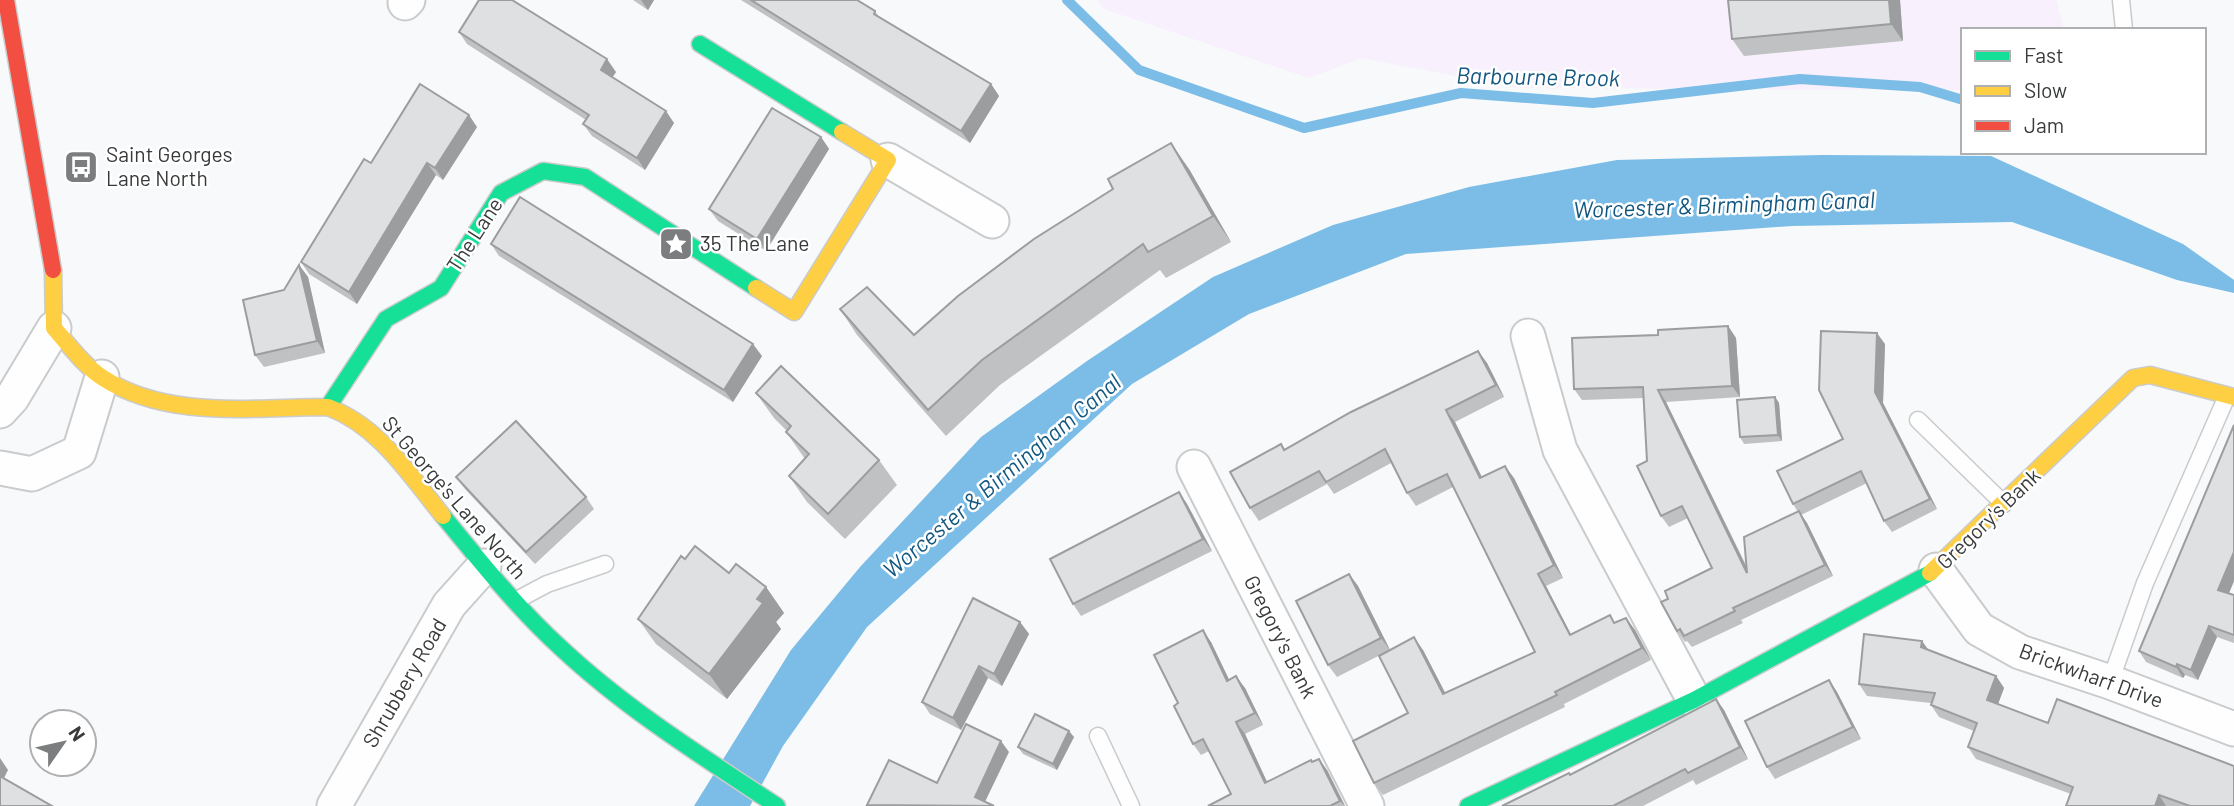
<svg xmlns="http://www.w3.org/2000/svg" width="2234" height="806" viewBox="0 0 2234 806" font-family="Barlow,sans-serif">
<rect width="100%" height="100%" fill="#f7f9fb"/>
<path fill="#f8f0fc" d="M1098 0H2056L2064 30H1963V90L1519 88 1361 58 1309 78 1104 9Z"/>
<path fill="#7bbde7" d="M1822 155 1991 156 2183 244 2234 280V293L2177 280 2012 222 1792 226 1406 254 1249 314 1132 384 867 627 783 746 750 806H694L791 650 860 567 981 437 1087 361 1213 277 1333 225 1469 187 1617 160Z"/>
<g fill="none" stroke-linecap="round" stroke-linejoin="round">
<path stroke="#7bbde7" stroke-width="10" d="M1067 0 1139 70 1304 128 1461 93 1593 103 1800 79 1920 87 1963 100"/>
<g stroke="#c9cbcc" stroke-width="19">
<g id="lane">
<path d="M2121 0 2124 30"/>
<path d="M1918 420 2004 504"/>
<path d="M515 601 547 584 605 564"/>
<path d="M2110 682 2145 583 2227 396"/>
<path d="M1098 736 1131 806"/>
</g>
</g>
<g stroke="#c9cbcc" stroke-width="37">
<g id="street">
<path d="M405 3 408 0"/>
<path d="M888 160 992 221"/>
<path d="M1528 336 1560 450 1694 700"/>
<path d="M0 411 12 398 54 328"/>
<path d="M1194 467 1367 806"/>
<path d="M0 468 32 474 79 452 102 377"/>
<path d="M1936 570 1979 629 2020 652 2110 682 2234 729"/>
<path d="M334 806 449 605 484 566"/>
</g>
</g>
<g stroke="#c9cbcc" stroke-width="19">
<g id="fast">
<path d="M700 44 842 132"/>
<path d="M328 407 386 319 441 288 501 193 543 171 585 177 756 288"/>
<path d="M443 516C480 561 517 608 561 648 626 709 703 757 777 806"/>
<path d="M1468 806 1694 700 1930 573"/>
</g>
</g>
<g stroke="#c9cbcc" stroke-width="19">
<g id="slow">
<path d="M53 270 54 328C69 345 83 365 103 378 168 420 254 407 328 407 380 427 409 474 443 516"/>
<path d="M756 288 794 312 888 160 842 132"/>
<path d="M1930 573 2133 378 2150 375 2234 397"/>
</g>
</g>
<g stroke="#c9cbcc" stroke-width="19">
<path id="jam" d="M6 0 53 270"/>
</g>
<use href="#lane" stroke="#fefefe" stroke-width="16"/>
<use href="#street" stroke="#fefefe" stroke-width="33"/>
<use href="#fast" stroke="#16e098" stroke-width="16"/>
<use href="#slow" stroke="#ffcf43" stroke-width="16"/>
<use href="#jam" stroke="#f24e42" stroke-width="16"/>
</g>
<g fill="#bfc1c2">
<path d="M633 0H654L648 10Z"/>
<path d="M741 0H857L875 11 879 17 991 84 999 96 970 143Z"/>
<path d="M1900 0 1903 41 1744 56 1732 39Z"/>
<path d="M459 32 616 72 612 78 674 123 645 170 592 136 583 124 586 120 467 44Z"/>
<path d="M477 127 443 180 436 175 357 304 309 274 301 262 371 163Z"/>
<path d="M821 137 829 149 766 251 718 221 709 209Z"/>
<path d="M1189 169 1231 242 1166 278 1160 270 1000 385 946 436 857 335 840 309 914 335Z"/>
<path d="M491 244 762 356 733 402 499 256Z"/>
<path d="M299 265 308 277 325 353 264 367 255 355 284 290Z"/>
<path d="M1728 326 1736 338 1740 397 1666 402 1747 567 1798 512 1793 504 1843 439 1885 344 1883 403 1937 509 1892 532 1884 521 1867 483 1801 515 1807 523 1833 576 1741 620 1743 623 1692 647 1687 641 1685 642 1677 631 1668 599 1712 568 1688 518 1669 527 1661 516 1647 461 1644 398 1582 400 1574 389Z"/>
<path d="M1478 351 1487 363 1504 397 1455 422 1482 477 1514 478 1563 578 1546 586 1571 635 1615 623 1626 618 1635 630 1651 660 1564 704 1565 707 1383 795 1374 783 1408 713 1423 650 1445 693 1535 652 1453 487 1416 506 1407 493 1391 463 1334 494 1327 484 1259 521 1250 508 1281 444 1285 449Z"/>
<path d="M756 393 879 460 897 485 845 539 807 502 789 476 805 459 786 432 787 431 774 418Z"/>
<path d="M1775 397 1779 403 1782 441 1744 444 1740 437Z"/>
<path d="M456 477 586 497 594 509 535 564 465 489Z"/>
<path d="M1179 492 1187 504 1212 551 1081 616 1073 604Z"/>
<path d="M685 559 729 573 766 587 784 613 776 622 781 629 727 699 656 644 638 619Z"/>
<path d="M1349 574 1358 586 1390 650 1337 677 1328 665Z"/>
<path d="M2234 581 2229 593 2234 595V643L2217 637 2198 680 2185 675 2183 678 2146 662 2139 651Z"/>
<path d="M1020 622 1029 634 1002 686 988 678 961 730 930 714 922 702Z"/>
<path d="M1922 641 1928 650 1996 676 2004 688 1998 704 2234 806H2066L2071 794 1976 759 1968 747 1974 731 1939 717 1931 705V703L1867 696 1859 684Z"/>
<path d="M1211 642 1229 680 1245 688 1263 725 1245 734 1267 782 1319 759 1327 770 1345 806H1208L1231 794 1209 751 1201 755 1193 744 1178 703Z"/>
<path d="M1829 680 1837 692 1861 739 1775 779 1767 767Z"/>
<path d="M1716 699 1724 710 1748 759 1696 785 1693 780 1643 806H1502L1571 775Z"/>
<path d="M1074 737 1057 770 1023 754 1018 747Z"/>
</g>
<g fill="#9b9d9e">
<path d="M641 0H654L648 10Z"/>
<path d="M1889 0H1900L1903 41 1891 24Z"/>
<path d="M607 59 616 72 609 82 601 70Z"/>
<path d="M991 84 999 96 970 143 961 131Z"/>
<path d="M666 111 674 123 645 170 637 158Z"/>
<path d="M469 115 477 127 443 180 435 168Z"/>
<path d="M821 137 829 149 766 251 757 239Z"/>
<path d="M1171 143 1189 169 1231 242 1213 216Z"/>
<path d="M427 163 436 175 357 304 349 292Z"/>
<path d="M299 265 308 277 325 353 317 341Z"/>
<path d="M1728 326 1736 338 1740 397 1732 386Z"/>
<path d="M1877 333 1885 344 1883 403 1937 509 1930 499 1875 392Z"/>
<path d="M753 344 762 356 733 402 724 390Z"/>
<path d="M1478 351 1487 363 1504 397 1496 385Z"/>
<path d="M1658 390 1666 402 1755 585 1747 573Z"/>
<path d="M1775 397 1779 403 1782 441 1778 435Z"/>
<path d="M1446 410 1455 422 1488 490 1480 478Z"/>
<path d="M1505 466 1514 478 1563 578 1554 565Z"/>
<path d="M1179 492 1187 504 1212 551 1203 539Z"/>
<path d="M1799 511 1807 523 1833 576 1825 565Z"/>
<path d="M2234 552V581L2226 600 2218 590Z"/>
<path d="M1349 574 1358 586 1390 650 1381 638Z"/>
<path d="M1538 574 1546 586 1578 648 1570 635Z"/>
<path d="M766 587 784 613 776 622 781 629 727 699 709 674 757 599Z"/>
<path d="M1626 618 1635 630 1651 660 1642 648Z"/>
<path d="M1020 622 1029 634 1002 686 994 674Z"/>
<path d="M2209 626 2217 637 2198 680 2191 670Z"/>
<path d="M1203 630 1211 642 1235 692 1227 681Z"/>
<path d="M1414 637 1423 650 1452 706 1443 694Z"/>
<path d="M1922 641 1930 652 1921 647Z"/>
<path d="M2177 664 2185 675 2183 678 2176 667Z"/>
<path d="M979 666 988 678 961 730 953 718Z"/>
<path d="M1236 676 1245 688 1263 725 1255 713Z"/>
<path d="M1996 676 2004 688 1995 712 1987 700Z"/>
<path d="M1829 680 1837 692 1861 739 1853 727Z"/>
<path d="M1716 699 1724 710 1748 759 1740 747Z"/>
<path d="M1236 722 1245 734 1273 795 1265 783Z"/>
<path d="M1069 731 1074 737 1057 770 1053 764Z"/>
<path d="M1001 741 1009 752 983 806 975 797Z"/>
<path d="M0 758 8 770 1 784 0 783Z"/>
<path d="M1319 759 1327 770 1345 806 1340 801Z"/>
<path d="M2159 795 2166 806H2155Z"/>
</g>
<g fill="#dee0e1" stroke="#9b9d9e" stroke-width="2">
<path d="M479 0H512L607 59 601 70 666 111 637 158 583 124 589 115 459 32Z"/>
<path d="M751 0H857L875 11 874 14 991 84 961 131Z"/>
<path d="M1728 0H1889L1891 24 1732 39Z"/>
<path d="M420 84 469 115 435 168 427 163 349 292 301 262 364 159 371 163Z"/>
<path d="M772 108 821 137 757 239 709 209Z"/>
<path d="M1171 143 1213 216 1148 252 1143 244 982 360 928 410 840 309 867 287 914 335 958 296 1034 239 1113 189 1108 179Z"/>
<path d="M520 197 753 344 724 390 491 244Z"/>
<path d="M299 265 317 341 255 355 243 300 284 290Z"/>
<path d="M1728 326 1732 386 1658 390 1747 573 1744 537 1799 511 1825 565 1733 608 1735 611 1684 636 1680 629 1677 631 1661 602 1668 599 1665 591 1712 568 1682 506 1661 516 1637 466 1647 461 1643 387 1574 389 1572 338 1658 335V330Z"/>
<path d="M1821 331 1877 333 1875 392 1930 499 1884 521 1861 471 1793 504 1777 471 1843 439 1819 390Z"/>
<path d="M1478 351 1496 385 1446 410 1480 478 1505 466 1554 565 1538 574 1570 635 1610 615 1614 623 1626 618 1642 648 1555 692 1557 695 1374 783 1353 741 1408 713 1379 656 1414 637 1443 694 1535 652 1447 474 1407 493 1385 449 1326 482 1319 471 1250 508 1230 472 1281 444 1284 450 1351 412Z"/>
<path d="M781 366 879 460 828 514 789 476 809 454 786 432 791 426 756 393Z"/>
<path d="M1775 397 1778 435 1740 437 1737 400Z"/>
<path d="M516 421 586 497 526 552 456 477Z"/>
<path d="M2234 425V552L2218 590 2234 595V635L2209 626 2191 670 2177 664 2176 667 2139 651Z"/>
<path d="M1179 492 1203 539 1073 604 1050 559Z"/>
<path d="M695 546 729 573 736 564 766 587 757 599 763 603 709 674 638 619 681 556 685 559Z"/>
<path d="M1349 574 1381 638 1328 665 1296 601Z"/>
<path d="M973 598 1020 622 994 674 979 666 953 718 922 702Z"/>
<path d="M1203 630 1227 681 1236 676 1255 713 1236 722 1265 783 1311 760 1312 762 1319 759 1340 801 1330 806H1208L1231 794 1203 739 1193 744 1174 706 1178 703 1154 655Z"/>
<path d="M1864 634 1922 641 1921 647 1996 676 1987 700 2048 723 2057 699 2234 766V806H2190L2159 795 2155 806H2066L2073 787 1968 747 1977 723 1931 705 1935 693 1859 684Z"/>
<path d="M1829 680 1853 727 1767 767 1745 721Z"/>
<path d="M1716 699 1740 747 1688 773 1685 769 1613 806H1502L1569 773 1570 775Z"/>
<path d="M1035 714 1069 731 1053 764 1018 747Z"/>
<path d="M966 724 1001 741 975 797 994 806 867 805 889 760 937 783Z"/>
<path d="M0 776 52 806H0Z"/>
</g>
<defs>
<g id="bus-square" transform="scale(1.75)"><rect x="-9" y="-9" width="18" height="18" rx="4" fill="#7b7d7e" stroke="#fff"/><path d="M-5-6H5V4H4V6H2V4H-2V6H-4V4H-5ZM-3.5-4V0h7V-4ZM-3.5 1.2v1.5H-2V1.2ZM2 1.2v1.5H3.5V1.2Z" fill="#fff"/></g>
<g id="sight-square" transform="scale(1.75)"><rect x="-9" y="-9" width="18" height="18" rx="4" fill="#7b7d7e" stroke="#fff"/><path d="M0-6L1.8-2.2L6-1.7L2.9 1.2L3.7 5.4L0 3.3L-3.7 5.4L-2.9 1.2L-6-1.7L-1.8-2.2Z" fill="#fff"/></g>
</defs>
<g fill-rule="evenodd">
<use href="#bus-square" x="81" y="167"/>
<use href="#sight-square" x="676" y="244"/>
</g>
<g text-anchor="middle" stroke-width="5" stroke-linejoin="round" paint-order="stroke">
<g font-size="21" fill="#383a3b" stroke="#fff" text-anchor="start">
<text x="106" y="162">Saint Georges<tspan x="106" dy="24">Lane North</tspan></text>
<text x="700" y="251">35 The Lane</text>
</g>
<g font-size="21" fill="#383a3b" stroke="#fff">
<text transform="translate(475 235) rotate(-57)" y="7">The Lane</text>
<text transform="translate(454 498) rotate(49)" y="7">St George's Lane North</text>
<text transform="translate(1989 519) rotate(-44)" y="7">Gregory's Bank</text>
<text transform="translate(1280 637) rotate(63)" y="7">Gregory's Bank</text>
<text transform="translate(2091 676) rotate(20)" y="7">Brickwharf Drive</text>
<text transform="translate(405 683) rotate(-60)" y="7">Shrubbery Road</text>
</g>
<g font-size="23" font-style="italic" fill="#135881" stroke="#fff">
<text transform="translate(1538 77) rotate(1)" y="8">Barbourne Brook</text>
<text transform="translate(1724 205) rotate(-2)" y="8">Worcester &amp; Birmingham Canal</text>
<text transform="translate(1002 476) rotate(-40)" y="8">Worcester &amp; Birmingham Canal</text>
</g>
</g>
<rect x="1961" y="28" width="245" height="126" fill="#ffffff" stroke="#afb0b1" stroke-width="2"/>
<rect x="1975" y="51" width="35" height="10" fill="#16e098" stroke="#afb0b1" stroke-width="2"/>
<text x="2024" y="63" font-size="21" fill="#383a3b">Fast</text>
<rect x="1975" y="86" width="35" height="10" fill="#ffcf43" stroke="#afb0b1" stroke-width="2"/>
<text x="2024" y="98" font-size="21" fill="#383a3b">Slow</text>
<rect x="1975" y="121" width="35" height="10" fill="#f24e42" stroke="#afb0b1" stroke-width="2"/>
<text x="2024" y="133" font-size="21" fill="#383a3b">Jam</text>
<g transform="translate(63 743) rotate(56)"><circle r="33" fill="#ffffff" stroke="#afb0b1" stroke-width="2"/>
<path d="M0-5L12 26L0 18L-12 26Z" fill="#7b7d7e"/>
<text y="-10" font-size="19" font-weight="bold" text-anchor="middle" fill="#383a3b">N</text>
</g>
</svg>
